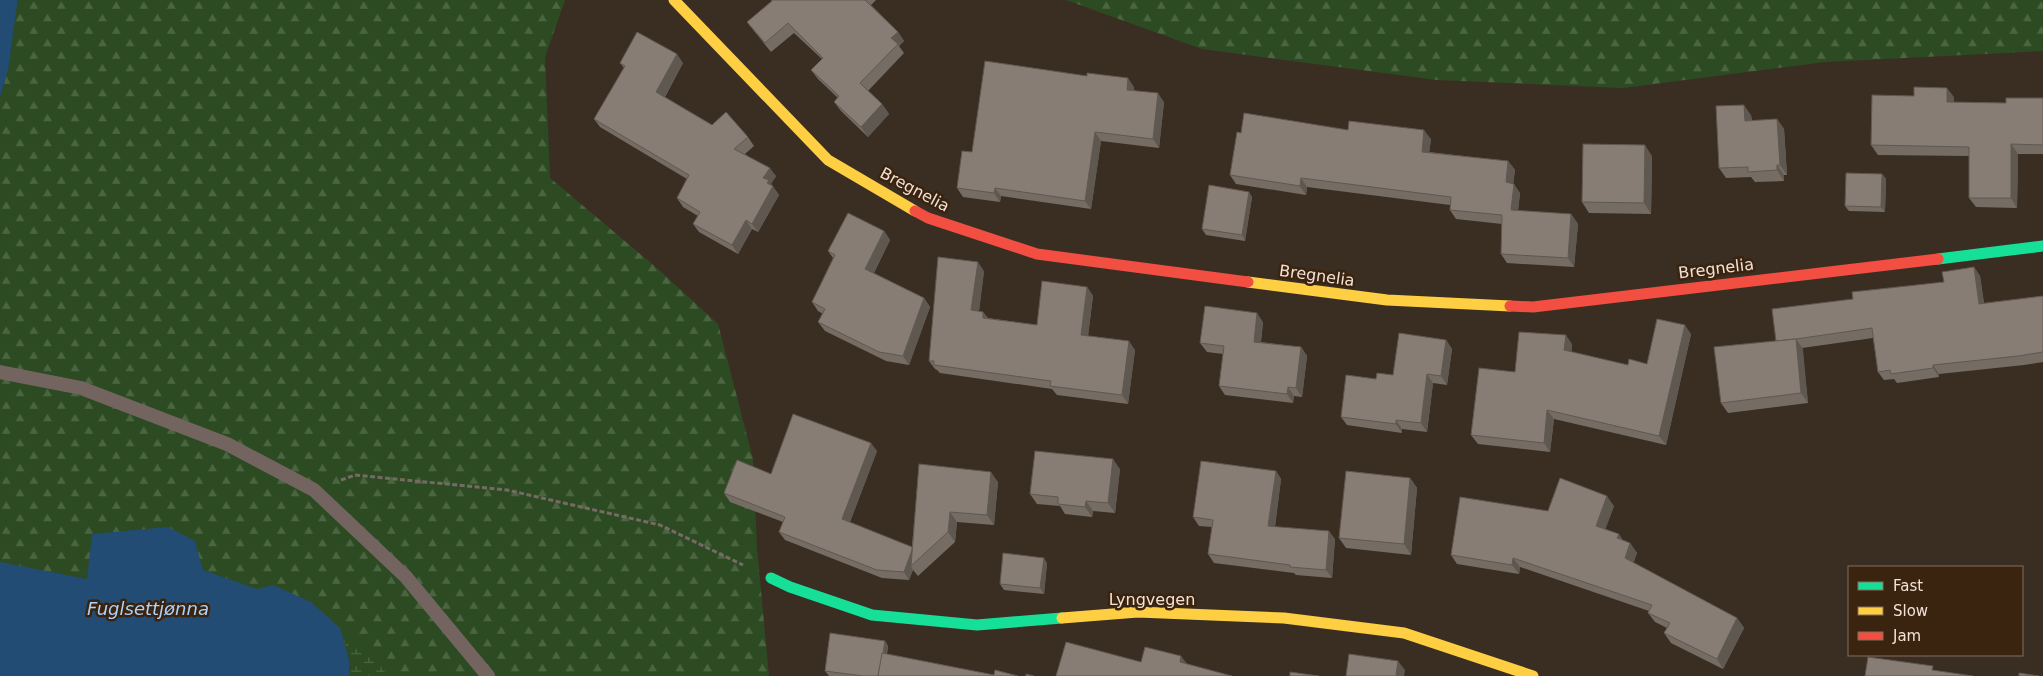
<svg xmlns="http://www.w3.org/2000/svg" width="2043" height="676" viewBox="0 0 2043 676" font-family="'DejaVu Sans',sans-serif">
<defs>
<pattern id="forest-firs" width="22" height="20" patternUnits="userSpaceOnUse" patternTransform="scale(1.25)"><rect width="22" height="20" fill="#2d4b22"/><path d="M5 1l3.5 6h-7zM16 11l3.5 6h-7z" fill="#4c6541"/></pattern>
<pattern id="wetland-marsh" width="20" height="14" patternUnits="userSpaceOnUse" patternTransform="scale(1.25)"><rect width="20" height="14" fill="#2d4b22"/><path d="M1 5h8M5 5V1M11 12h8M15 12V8" fill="none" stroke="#4c6541"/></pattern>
</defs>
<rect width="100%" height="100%" fill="#3a2e23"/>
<g fill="url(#forest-firs)">
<path d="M17 0H565L545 57 550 178 658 269 718 324 753 459 757 548 769 676H388L378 662 0 577V97L8 70Z"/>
<path d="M1066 0H2043V51L1825 62 1623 88 1437 80 1202 49Z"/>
</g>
<path fill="url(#wetland-marsh)" d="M340 628 378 662 388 676H349V660Z"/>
<g fill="#234c75">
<path d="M0 0H17V4L8 70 0 97Z"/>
<path d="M168 527 195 541 203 570 257 589 273 585 311 602 340 628 349 660V676H0V562L87 579 92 534Z"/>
</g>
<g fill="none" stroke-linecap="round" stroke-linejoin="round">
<path stroke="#766a64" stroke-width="3" stroke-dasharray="5 2.5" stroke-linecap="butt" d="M341 480 355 475 507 490 660 525 743 565"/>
<path stroke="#746460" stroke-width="14" d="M0 372 81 388 227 444 314 490 406 577 488 676"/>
<g stroke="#16e098" stroke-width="11">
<path d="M1938 259 2043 246"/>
<path d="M771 578 790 587 872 615 977 625 1062 618"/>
</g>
<g stroke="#ffcf43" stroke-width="11">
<path d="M674 0 828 160 915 211"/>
<path d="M1248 282 1387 300 1510 306"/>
<path d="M1062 618 1138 612 1284 618 1404 633 1533 676"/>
</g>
<g stroke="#f24e42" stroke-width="11">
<path d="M915 211 928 218 1037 254 1248 282"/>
<path d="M1510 306 1533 307 1938 259"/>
</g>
</g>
<g fill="#756c64">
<path d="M771 0H876L871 5 898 32 904 41 899 46 904 53 868 91 882 104 889 114 868 137 841 111 834 102 838 98 818 79 811 70 822 59 794 33 771 52 754 31 747 22 772 1Z"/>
<path d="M620 63H683L665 97 712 125 748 137 754 146 745 154 776 176 771 184 779 195 758 232 752 229 738 254 699 232 693 224 698 216 683 207 677 198 687 179 600 127 594 119 624 68Z"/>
<path d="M1134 87V90L1164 102 1159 148 1101 141 1091 209 1001 196 1000 202 963 197 957 188 972 152Z"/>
<path d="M1954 97V102L2006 103 2043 98V154H2018L2017 208 1976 207 1969 198V156L1878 155 1871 145Z"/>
<path d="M1751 115 1752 121 1777 119 1784 129 1787 175H1784V181L1755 182 1751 177 1726 178 1719 168Z"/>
<path d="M1348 130 1431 139 1429 152 1508 161 1515 170 1513 184 1520 193 1518 211 1571 214 1578 224 1574 267 1507 263 1501 254 1502 224 1456 219 1450 210V205L1307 187 1306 195 1236 184 1230 175 1241 133Z"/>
<path d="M1652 156 1651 214 1589 213 1582 202Z"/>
<path d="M1882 174 1886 179 1885 212 1849 211 1845 206Z"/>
<path d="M1249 192 1252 197 1245 241 1206 235 1202 229Z"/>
<path d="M884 231 890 240 874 273 924 298 930 307 909 365 886 361 825 331 818 322 823 314 818 311 812 302 833 258 828 251Z"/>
<path d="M1974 267 1980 276 1984 303 2043 296V362L2024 365 1939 374V377L1897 383 1894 379 1884 380 1878 372 1873 338 1802 348 1808 403 1728 413 1721 403 1776 341 1853 299 1944 282Z"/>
<path d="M984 271 979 311 983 312 988 318 1037 325 1087 287 1093 296 1088 336 1135 350 1128 404 1057 395 1052 389 940 373 937 370 935 369 929 361Z"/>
<path d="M1263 322 1261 342 1301 347 1307 356 1302 397 1294 396 1293 403 1225 395 1219 386 1223 354 1207 352 1200 343Z"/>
<path d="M1691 334 1666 445 1554 419 1550 452 1478 444 1471 435 1515 372 1572 344 1571 352 1628 365 1647 364Z"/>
<path d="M1446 340 1452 349 1447 385 1433 383 1427 432 1402 429V433L1347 425 1341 417 1376 379 1393 375Z"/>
<path d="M877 451 850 522 912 547 919 464 998 482 994 525 957 522 955 542 918 576 913 570 909 580 882 578 785 540 779 532 783 522 730 502 724 493 771 474Z"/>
<path d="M1120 469 1115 513 1093 511 1092 517 1065 514 1060 506 1037 504 1030 494Z"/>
<path d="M1276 471 1281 479 1275 527 1335 539 1332 578 1296 575 1294 573 1214 563 1208 554 1212 527 1199 526 1193 517Z"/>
<path d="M1410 478 1417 488 1411 555 1346 548 1339 538Z"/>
<path d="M1614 506 1605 529 1623 540 1630 543 1637 553 1633 563 1737 618 1744 628 1723 669 1671 643 1664 633 1667 628 1655 622 1648 613 1649 611 1520 567 1519 574 1457 564 1451 555 1548 511Z"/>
<path d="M1047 563 1044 594 1004 590 1000 584Z"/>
<path d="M885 641 888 646 887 654 994 675 1018 676H829L825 671Z"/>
</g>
<g fill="#5f5851">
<path d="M898 32 904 41 899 46 891 38Z"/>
<path d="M677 54 683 63 662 101 656 92Z"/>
<path d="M1128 78 1134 87 1133 98 1127 90Z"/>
<path d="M1947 88 1954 97V111L1947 102Z"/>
<path d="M1158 93 1164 102 1159 148 1153 139Z"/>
<path d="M882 104 889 114 868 137 861 127Z"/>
<path d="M1744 105 1751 115 1752 131 1745 121Z"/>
<path d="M1777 119 1784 129 1787 175 1780 165Z"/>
<path d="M1424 130 1431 139 1428 161 1422 152Z"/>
<path d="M1095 132 1101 141 1091 209 1085 201Z"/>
<path d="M2011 144 2018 154 2017 208 2011 198Z"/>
<path d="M1645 145 1652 156 1651 214 1644 203Z"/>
<path d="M1508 161 1515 170 1512 192 1506 182Z"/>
<path d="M1777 165 1784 175V181L1777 170Z"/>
<path d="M770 168 776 176 771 184 779 195 758 232 752 224 763 178Z"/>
<path d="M1882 174 1886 179 1885 212 1881 207Z"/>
<path d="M1301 178 1307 187 1306 195 1300 186Z"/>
<path d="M1514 184 1520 193 1517 219 1511 210Z"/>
<path d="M995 188 1001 196 1000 202 994 193Z"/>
<path d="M1249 192 1252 197 1245 241 1242 235Z"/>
<path d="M1571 214 1578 224 1574 267 1568 258Z"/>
<path d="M746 220 752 229 738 254 732 245Z"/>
<path d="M884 231 890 240 871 278 865 269Z"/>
<path d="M978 262 984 271 978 319 971 310Z"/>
<path d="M1974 267 1980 276 1985 313 1979 304Z"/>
<path d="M1087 287 1093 296 1087 344 1081 335Z"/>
<path d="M924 298 930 307 909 365 903 356Z"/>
<path d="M983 312 989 321 983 318Z"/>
<path d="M1257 313 1263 322 1260 350 1254 342Z"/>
<path d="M1685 325 1691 334 1666 445 1659 436Z"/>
<path d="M1566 335 1572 344 1571 359 1564 350Z"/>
<path d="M1796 339 1803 349 1808 403 1801 393Z"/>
<path d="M1446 340 1452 349 1447 385 1441 376Z"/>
<path d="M1129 341 1135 350 1128 404 1122 395Z"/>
<path d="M1301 347 1307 356 1302 397 1296 388Z"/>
<path d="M1933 365 1939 374V377L1933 368Z"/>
<path d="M1427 374 1433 383 1427 432 1421 423Z"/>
<path d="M1288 387 1294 396 1293 403 1287 394Z"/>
<path d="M1547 410 1554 419 1550 452 1544 443Z"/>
<path d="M1396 420 1402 429V433L1396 424Z"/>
<path d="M871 443 877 451 848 527 842 519Z"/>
<path d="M1113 459 1120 469 1115 513 1108 503Z"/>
<path d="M1276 471 1281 479 1274 534 1268 526Z"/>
<path d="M991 472 998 482 994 525 987 515Z"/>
<path d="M1410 478 1417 488 1411 555 1404 544Z"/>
<path d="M1607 496 1614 506 1603 536 1596 526Z"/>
<path d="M1086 501 1093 511 1092 517 1085 507Z"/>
<path d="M950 512 957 522 955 542 948 532Z"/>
<path d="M1329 531 1335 539 1332 578 1326 570Z"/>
<path d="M1619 534 1625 543 1617 538Z"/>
<path d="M1630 543 1637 553 1632 568 1625 558Z"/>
<path d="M913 547 911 566 913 570 909 580 904 572Z"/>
<path d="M1044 558 1047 563 1044 594 1040 588Z"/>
<path d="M1513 558 1520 567 1519 574 1512 565Z"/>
<path d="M1737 618 1744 628 1723 669 1717 659Z"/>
<path d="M885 641 888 646 884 676H880Z"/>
<path d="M1181 656 1188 665 1180 662Z"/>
<path d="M1398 661 1405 670 1404 676H1397L1396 675Z"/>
</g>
<g fill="#887d74" stroke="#5f5851">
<path d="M772 0H865L898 32 891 38 898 44 860 83 882 104 861 127 834 102 839 96 811 70 823 58 788 23 765 43 747 22 772 1Z"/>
<path d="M637 32 677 54 656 92 712 125 726 112 748 137 734 149 770 168 763 178 769 180 767 183 773 186 752 224 746 220 732 245 693 224 700 212 677 198 689 175 594 119 625 66 620 63Z"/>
<path d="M985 61 1087 76V73L1128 78 1127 90 1158 93 1153 139 1095 132 1085 201 995 188 994 193 957 188 962 151 972 152Z"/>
<path d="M1914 87 1947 88V102L2006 103V98H2043V145L2011 144V198H1969V147L1871 145 1872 95 1914 96Z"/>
<path d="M1744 105 1745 121 1777 119 1780 165H1777V170L1748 172V167L1719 168 1716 106Z"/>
<path d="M1244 113 1348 130 1349 121 1424 130 1422 152 1508 161 1506 182 1514 184 1511 210 1571 214 1568 258 1501 254 1502 215 1450 210 1451 197 1301 178 1300 186 1230 175 1237 132 1241 133Z"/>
<path d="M1583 144 1645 145 1644 203 1582 202Z"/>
<path d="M1846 173 1882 174 1881 207 1845 206Z"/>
<path d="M1209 185 1249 192 1242 235 1202 229Z"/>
<path d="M848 213 884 231 865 269 924 298 903 356 879 352 818 322 825 309 812 302 835 255 828 251Z"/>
<path d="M938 257 978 262 971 310 983 312V318L1037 325 1042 281 1087 287 1081 335 1129 341 1122 395 1050 386 1051 381 934 365V361H929Z"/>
<path d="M1974 267 1979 304 2043 296V352L2018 356 1933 365V368L1891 374 1890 370 1878 372 1872 328 1796 339 1776 341 1772 309 1853 299 1852 292 1944 282 1942 272Z"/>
<path d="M1205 306 1257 313 1254 342 1301 347 1296 388 1288 387 1287 394 1219 386 1224 346 1200 343Z"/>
<path d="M1657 319 1685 325 1659 436 1547 410 1544 443 1471 435 1479 368 1515 372 1519 332 1566 335 1564 350 1628 365 1629 359 1647 364Z"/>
<path d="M1399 333 1446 340 1441 376 1427 374 1421 423 1396 420V424L1341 417 1346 375 1376 379 1377 373 1393 375Z"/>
<path d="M1796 339 1801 393 1721 403 1714 347Z"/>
<path d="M793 414 871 443 842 519 912 547V550L904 572 877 570 779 532 785 517 724 493 737 460 771 474Z"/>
<path d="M1035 451 1113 459 1108 503 1086 501 1085 507 1058 504V497L1030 494Z"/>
<path d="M1201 461 1276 471 1268 526 1329 531 1326 570 1290 567V565L1208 554 1213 520 1193 517Z"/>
<path d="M919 464 991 472 987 515 950 512 948 532 911 566Z"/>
<path d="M1346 471 1410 478 1404 544 1339 538Z"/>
<path d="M1560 478 1607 496 1596 526 1619 534 1617 538 1630 543 1625 558 1737 618 1717 659 1664 633 1670 623 1648 613 1652 605 1513 558 1512 565 1451 555 1460 497 1548 511Z"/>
<path d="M1003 553 1044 558 1040 588 1000 584Z"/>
<path d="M830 633 885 641 883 653 878 676H863L825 671Z"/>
<path d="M1066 642 1141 662 1145 647 1181 656 1180 662 1232 676H1056Z"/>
<path d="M882 653 994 675 995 670 1018 676H878Z"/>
<path d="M1349 654 1398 661 1396 675 1399 676H1346Z"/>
<path d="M1868 657 1933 666 1932 670 1973 676H1865Z"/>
<path d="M1290 672 1319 676H1290Z"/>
<path d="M2019 673 2039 676H2019Z"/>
<path d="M1026 674 1034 676H1026Z"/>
</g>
<g text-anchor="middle" stroke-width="5" stroke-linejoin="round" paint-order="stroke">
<g font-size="16" fill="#f2e2d6" stroke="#3a230f">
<text transform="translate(915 189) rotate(28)" y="6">Bregnelia</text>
<text transform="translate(1716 268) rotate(-7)" y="6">Bregnelia</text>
<text transform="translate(1317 275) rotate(8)" y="6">Bregnelia</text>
<text x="1152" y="605">Lyngvegen</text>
</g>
<g font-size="18" font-style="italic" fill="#abd3fd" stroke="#3a230f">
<text x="148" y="615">Fuglsettjønna</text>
</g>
</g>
<rect x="1848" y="566" width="175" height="90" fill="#3a230f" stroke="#846f5f"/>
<rect x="1858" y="582" width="25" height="8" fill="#16e098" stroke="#846f5f"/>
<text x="1893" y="591" font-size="15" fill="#f2e2d6">Fast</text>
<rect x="1858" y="607" width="25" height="8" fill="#ffcf43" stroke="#846f5f"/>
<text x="1893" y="616" font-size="15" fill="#f2e2d6">Slow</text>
<rect x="1858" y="632" width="25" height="8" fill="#f24e42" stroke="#846f5f"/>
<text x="1893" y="641" font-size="15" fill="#f2e2d6">Jam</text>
</svg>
